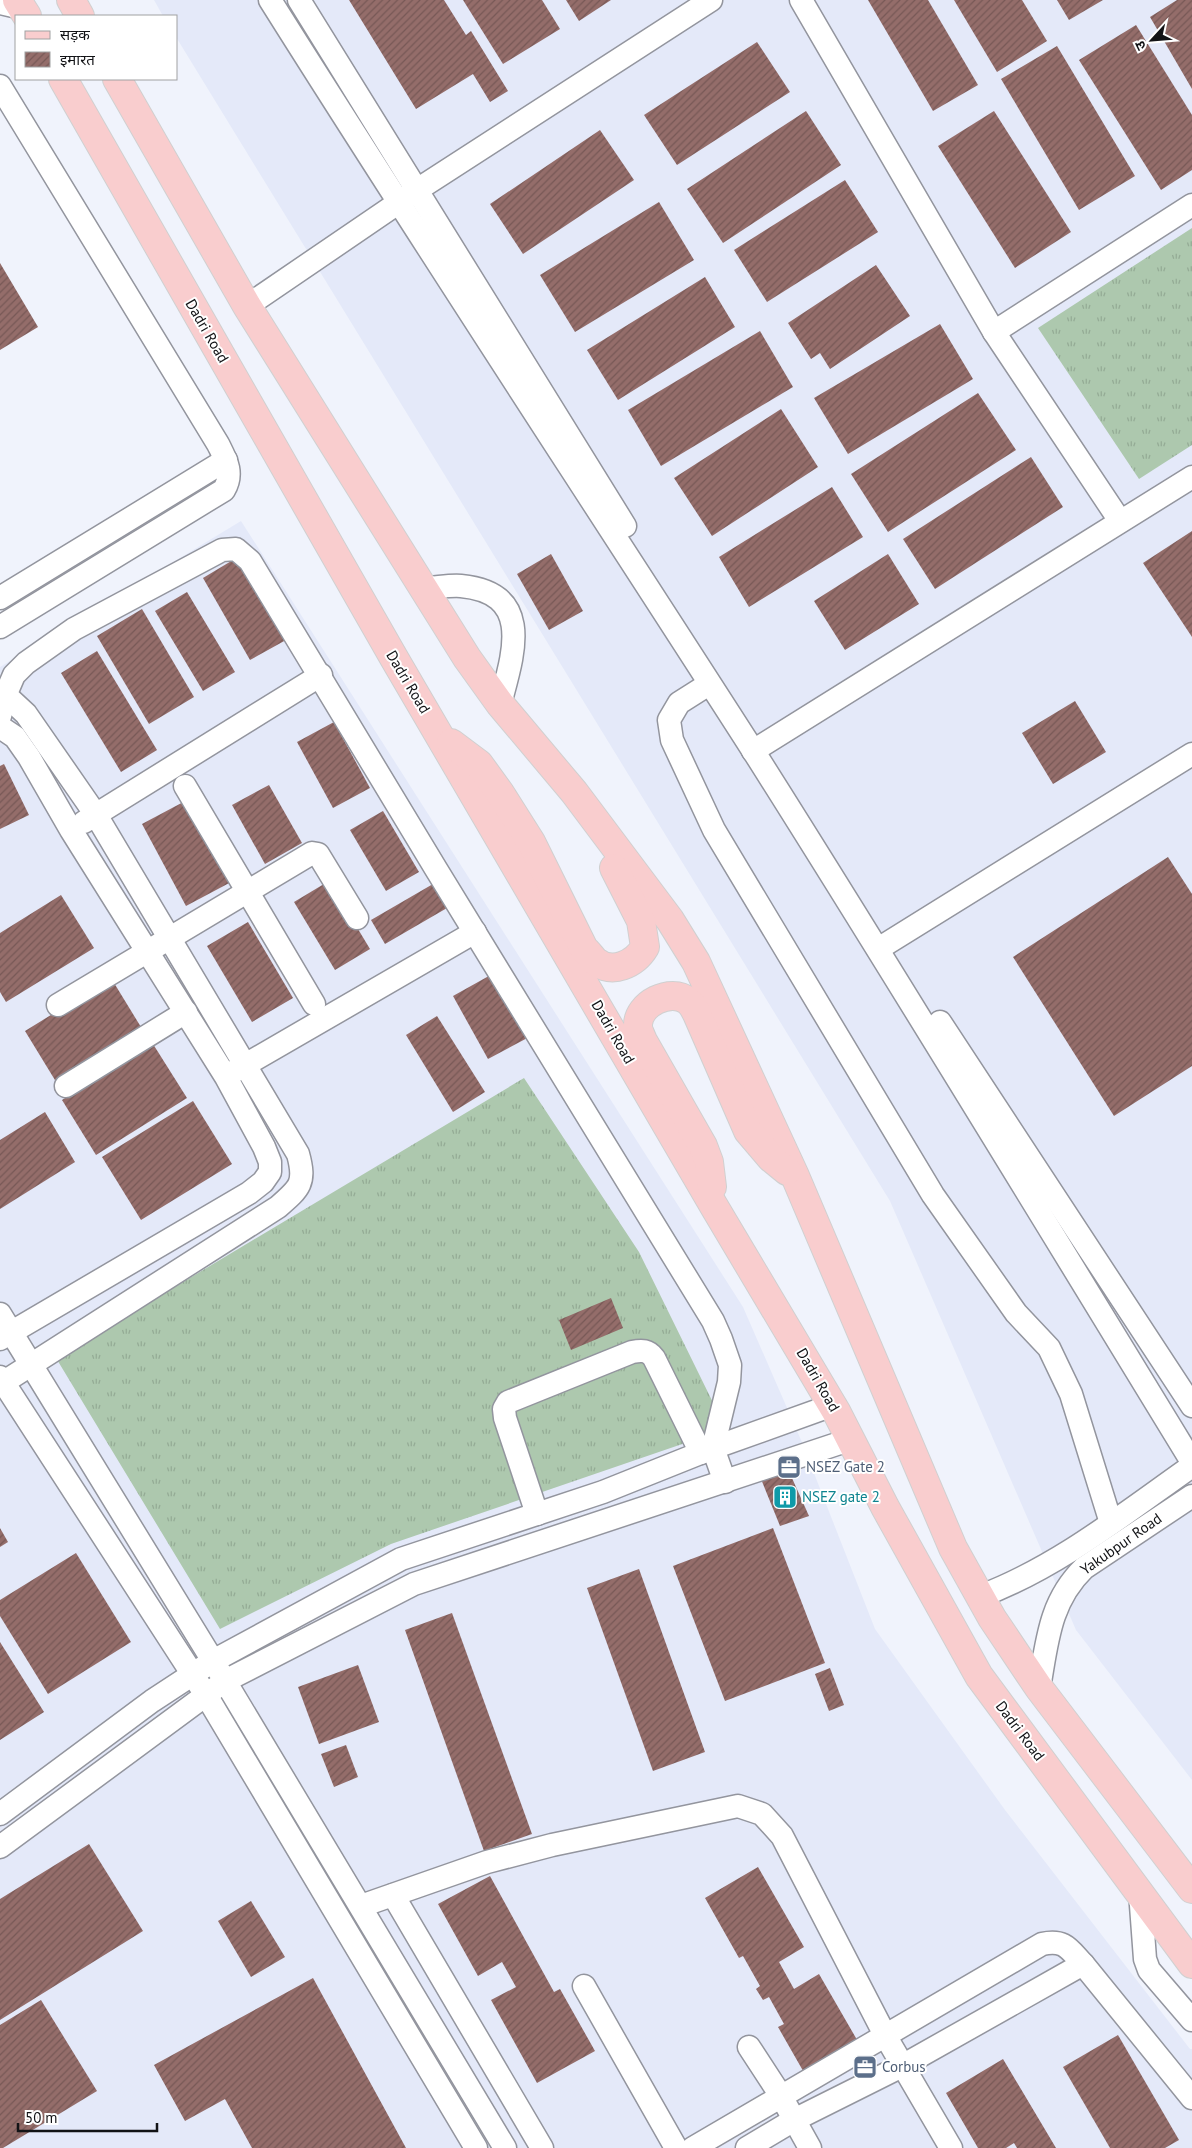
<svg xmlns="http://www.w3.org/2000/svg" width="1192" height="2148" viewBox="0 0 1192 2148" font-family="'PT Sans','Noto Sans Devanagari',sans-serif">
<defs>
<pattern id="grass-tufts" width="24" height="20" patternUnits="userSpaceOnUse" patternTransform="scale(1.25)"><rect width="24" height="20" fill="#adc8ae"/><path d="M3 7l-1-3M5 7V3M7 7l1-3M15 17l-1-3M17 17v-4M19 17l1-3" fill="none" stroke="#94ab95"/></pattern>
<pattern id="building-hatch" width="6" height="6" patternUnits="userSpaceOnUse" patternTransform="scale(1.25)"><rect width="6" height="6" fill="#946d6a"/><path d="M-1 1l2-2M0 6l6-6M5 7l2-2" fill="none" stroke="#775856"/></pattern>
</defs>
<rect width="100%" height="100%" fill="#f0f3fc"/>
<g fill="#e4e9f9">
<path d="M154 0H1192V1780L1076 1630 890 1201 176 37V16H163Z"/>
<path d="M241 521 743 1307 801 1440 875 1629 1005 1810 1190 2049H1192V2148H0V667Z"/>
</g>
<g fill="url(#grass-tufts)">
<path d="M1192 228V445L1139 479 1038 328Z"/>
<path d="M524 1078 639 1252 726 1429 391 1544 220 1629 56 1358Z"/>
</g>
<g fill="url(#building-hatch)">
<path d="M349 0H444L466 35 471 31 508 91 490 102 473 74 416 109Z"/>
<path d="M463 0H542L560 29 503 64Z"/>
<path d="M566 0H611L579 21Z"/>
<path d="M868 0H928L978 85 933 111Z"/>
<path d="M954 0H1022L1047 41 997 72Z"/>
<path d="M1057 0H1103L1069 20Z"/>
<path d="M1177 0H1192V89L1150 17Z"/>
<path d="M1136 25 1192 115V170L1161 190 1079 60Z"/>
<path d="M757 42 790 92 677 165 644 115Z"/>
<path d="M1057 46 1135 176 1079 210 1001 79Z"/>
<path d="M806 111 841 165 723 243 687 189Z"/>
<path d="M994 111 1071 232 1015 268 938 146Z"/>
<path d="M600 130 634 180 523 254 490 204Z"/>
<path d="M845 180 878 232 767 302 734 250Z"/>
<path d="M659 202 694 260 575 332 540 275Z"/>
<path d="M0 263 38 327 0 350Z"/>
<path d="M876 265 910 316 830 369 820 353 811 359 788 323Z"/>
<path d="M705 277 735 327 618 400 587 350Z"/>
<path d="M940 324 973 379 848 454 814 398Z"/>
<path d="M760 331 793 387 661 466 628 410Z"/>
<path d="M978 393 1016 450 888 532 851 474Z"/>
<path d="M781 409 818 467 712 536 674 478Z"/>
<path d="M1031 457 1063 507 935 589 903 539Z"/>
<path d="M832 487 863 537 749 607 719 557Z"/>
<path d="M1192 531V637L1143 563Z"/>
<path d="M551 554 583 611 549 630 517 574Z"/>
<path d="M888 554 919 604 845 650 814 601Z"/>
<path d="M238 557 286 640 250 660 203 578Z"/>
<path d="M187 592 235 672 203 691 155 611Z"/>
<path d="M142 609 194 697 149 724 97 636Z"/>
<path d="M97 651 157 750 121 772 61 673Z"/>
<path d="M1075 701 1106 752 1053 784 1022 733Z"/>
<path d="M334 722 370 788 333 808 297 742Z"/>
<path d="M4 764 29 815 0 829V766Z"/>
<path d="M269 785 302 843 265 864 232 805Z"/>
<path d="M189 799 233 881 186 906 142 824Z"/>
<path d="M383 811 419 872 386 891 350 830Z"/>
<path d="M1168 857 1192 894V1066L1114 1116 1013 957Z"/>
<path d="M329 881 370 949 335 970 294 902Z"/>
<path d="M433 884 447 908 385 944 371 920Z"/>
<path d="M61 895 94 948 6 1002 0 992V933Z"/>
<path d="M248 922 293 998 252 1022 207 946Z"/>
<path d="M496 972 531 1036 488 1059 453 996Z"/>
<path d="M111 978 144 1032 58 1085 25 1031Z"/>
<path d="M437 1016 485 1092 453 1112 406 1035Z"/>
<path d="M153 1044 187 1098 96 1155 62 1100Z"/>
<path d="M193 1101 232 1164 141 1220 102 1157Z"/>
<path d="M45 1112 75 1162 0 1209V1140Z"/>
<path d="M611 1298 623 1328 571 1350 559 1320Z"/>
<path d="M787 1467 809 1516 780 1526 761 1479Z"/>
<path d="M0 1528 8 1542 0 1547Z"/>
<path d="M773 1528 825 1663 725 1701 673 1566Z"/>
<path d="M76 1553 131 1642 48 1694 0 1616V1600Z"/>
<path d="M639 1569 705 1752 653 1771 587 1588Z"/>
<path d="M452 1613 532 1834 484 1851 405 1630Z"/>
<path d="M0 1642 44 1712 0 1740Z"/>
<path d="M358 1665 379 1722 319 1744 298 1687Z"/>
<path d="M830 1668 844 1705 829 1711 815 1674Z"/>
<path d="M346 1745 358 1777 334 1787 321 1754Z"/>
<path d="M89 1844 143 1931 0 2020V1899Z"/>
<path d="M758 1867 804 1947 779 1962 794 1989 819 1974 860 2045 806 2076 778 2027 784 2024 769 1997 763 2000 756 1989 760 1986 743 1956 739 1958 705 1898Z"/>
<path d="M490 1876 554 1992 560 1989 595 2051 537 2083 491 2000 516 1987 502 1962 478 1976 438 1904Z"/>
<path d="M251 1901 285 1957 251 1977 218 1921Z"/>
<path d="M313 1978 406 2148H252L225 2099 185 2121 154 2065Z"/>
<path d="M41 2000 97 2091 3 2148H0V2025Z"/>
<path d="M1118 2035 1179 2140 1165 2148H1110L1063 2067Z"/>
<path d="M1003 2059 1056 2148H1017L1014 2143 1006 2148H978L946 2093Z"/>
</g>
<g fill="none" stroke-linecap="round" stroke-linejoin="round">
<g stroke="#93959e" stroke-width="25">
<g id="minor">
<path d="M270 0C429 253 593 501 754 752 903 987 1047 1225 1192 1462"/>
<path d="M299 0 625 526"/>
<path d="M801 0 994 332 1120 521"/>
<path d="M0 3 22 8"/>
<path d="M0 86 218 444C226 460 234 473 224 490L0 627"/>
<path d="M247 306 417 190 711 0"/>
<path d="M994 332 1192 205"/>
<path d="M423 588C435 588 449 585 461 586 535 593 513 655 500 704"/>
<path d="M0 598 226 460"/>
<path d="M709 684 679 703 669 720 672 740 714 830 933 1195 1016 1313 1049 1348 1071 1394 1111 1523"/>
<path d="M0 694 12 701 26 714 96 815 298 1154C306 1183 300 1188 278 1207L4 1382"/>
<path d="M0 716 5 696 14 675 26 663 74 629 222 550 236 549 250 561 436 869 713 1321 721 1339 730 1365 729 1382 713 1448 725 1482"/>
<path d="M0 727 15 737 29 757 71 830 226 1077 264 1147 270 1162V1172L263 1182 249 1193 0 1339"/>
<path d="M753 751 1192 477"/>
<path d="M185 786 314 1004"/>
<path d="M84 822 321 675"/>
<path d="M878 949 1192 754"/>
<path d="M58 1005 312 853 318 854 357 918"/>
<path d="M940 1022 1192 1406"/>
<path d="M233 1072 475 932"/>
<path d="M66 1086 186 1012"/>
<path d="M0 1314 213 1661 505 2148"/>
<path d="M0 1377 206 1695 476 2148"/>
<path d="M537 1514 505 1418 504 1409 508 1402 632 1352C642 1350 648 1350 654 1358L701 1453"/>
<path d="M981 1596C1058 1567 1125 1513 1192 1466"/>
<path d="M1039 1688C1047 1643 1049 1602 1084 1568L1192 1496"/>
<path d="M0 1814 152 1701 213 1661 401 1559 603 1492 713 1448 833 1405"/>
<path d="M0 1847 225 1681 414 1584 852 1439"/>
<path d="M1140 1892 1145 1959 1149 1970 1192 2020"/>
<path d="M393 1895 542 2148"/>
<path d="M361 1906 487 1862 552 1845 738 1806 762 1814 782 1836 886 2037 951 2148"/>
<path d="M584 1986 676 2148"/>
<path d="M749 2047 781 2096 810 2148"/>
<path d="M693 2148 1042 1944C1065 1939 1069 1949 1083 1964L1192 2098"/>
<path d="M747 2148 794 2120 902 2066 1083 1964"/>
</g>
</g>
<g stroke="#d0d0d0" stroke-width="30">
<g id="major">
<path d="M17 0 27 16"/>
<path d="M71 0 80 16"/>
<path d="M63 79 394 658 715 1208 837 1413 885 1507 979 1676 1192 1964"/>
<path d="M117 79 247 306 467 658 500 704 574 792 670 920 696 962 795 1176 953 1548 992 1618 1039 1688 1192 1889"/>
<path d="M451 743 479 764 500 793 531 842 584 949C588 952 591 957 595 961 612 975 635 964 645 947L641 921 614 868"/>
<path d="M712 1187 709 1162 703 1146 643 1041C641 1036 638 1030 638 1026 637 1004 671 987 688 1001 692 1004 695 1010 697 1014L748 1131 771 1158 787 1171"/>
</g>
</g>
<use href="#minor" stroke="#fff" stroke-width="22"/>
<use href="#major" stroke="#f9cdce" stroke-width="28"/>
</g>
<defs>
<g id="office-square" transform="scale(1.25)"><rect x="-9" y="-9" width="18" height="18" rx="4" fill="#5c6f8a" stroke="#fff"/><path d="M-6-3h4V-5.5h4V-3h4V5H-6ZM-1-4.5V-3h2v-1.5ZM-6 0V1H6V0Z" fill="#fff"/></g>
<g id="building-square" transform="scale(1.25)"><rect x="-9" y="-9" width="18" height="18" rx="4" fill="#0f9aa8" stroke="#fff"/><path d="M-4-6H4V6H1V3H-1V6H-4ZM-2.5-4.3h1.7v1.8h-1.7ZM.8-4.3h1.7v1.8H.8ZM-2.5-1h1.7V.8h-1.7ZM.8-1h1.7V.8H.8Z" fill="#fff"/></g>
</defs>
<g fill-rule="evenodd">
<use href="#office-square" x="789" y="1467"/>
<use href="#building-square" x="785" y="1497"/>
<use href="#office-square" x="865" y="2067"/>
</g>
<g text-anchor="middle" stroke-width="4" stroke-linejoin="round" paint-order="stroke">
<g font-size="15" fill="#121316" stroke="#fff">
<text transform="translate(207 331) rotate(60)" y="5">Dadri Road</text>
<text transform="translate(408 682) rotate(59)" y="5">Dadri Road</text>
<text transform="translate(613 1032) rotate(60)" y="5">Dadri Road</text>
<text transform="translate(818 1380) rotate(60)" y="5">Dadri Road</text>
<text transform="translate(1121 1544) rotate(-35)" y="5">Yakubpur Road</text>
<text transform="translate(1020 1731) rotate(53)" y="5">Dadri Road</text>
</g>
<g font-size="15" fill="#4e5e75" stroke="#fff" text-anchor="start">
<text x="806" y="1472">NSEZ Gate 2</text>
<text x="882" y="2072">Corbus</text>
</g>
<g font-size="15" fill="#0d838f" stroke="#fff" text-anchor="start">
<text x="802" y="1502">NSEZ gate 2</text>
</g>
</g>
<rect x="15" y="15" width="162" height="65" fill="#ffffff" stroke="#a0a1a2"/>
<rect x="25" y="31" width="25" height="8" fill="#f9cdce" stroke="#a0a1a2"/>
<text x="60" y="40" font-size="15" fill="#121316">सड़क</text>
<rect x="25" y="52" width="25" height="15" fill="url(#building-hatch)" stroke="#a0a1a2"/>
<text x="60" y="65" font-size="15" fill="#121316">इमारत</text>
<g transform="translate(1152 40) rotate(244)" stroke="#ffffff" stroke-width="4" paint-order="stroke">
<path d="M0-4L9 19L0 12L-9 19Z" fill="#121316"/>
<text y="-8" font-size="14" font-weight="bold" text-anchor="middle" fill="#121316">उ</text>
</g>
<path d="M18 2123v8h139v-8" fill="none" stroke="#121316" stroke-width="2.5"/>
<text x="25" y="2123" font-size="15" fill="#121316" stroke="#ffffff" stroke-width="4" paint-order="stroke">50 m</text>
</svg>
